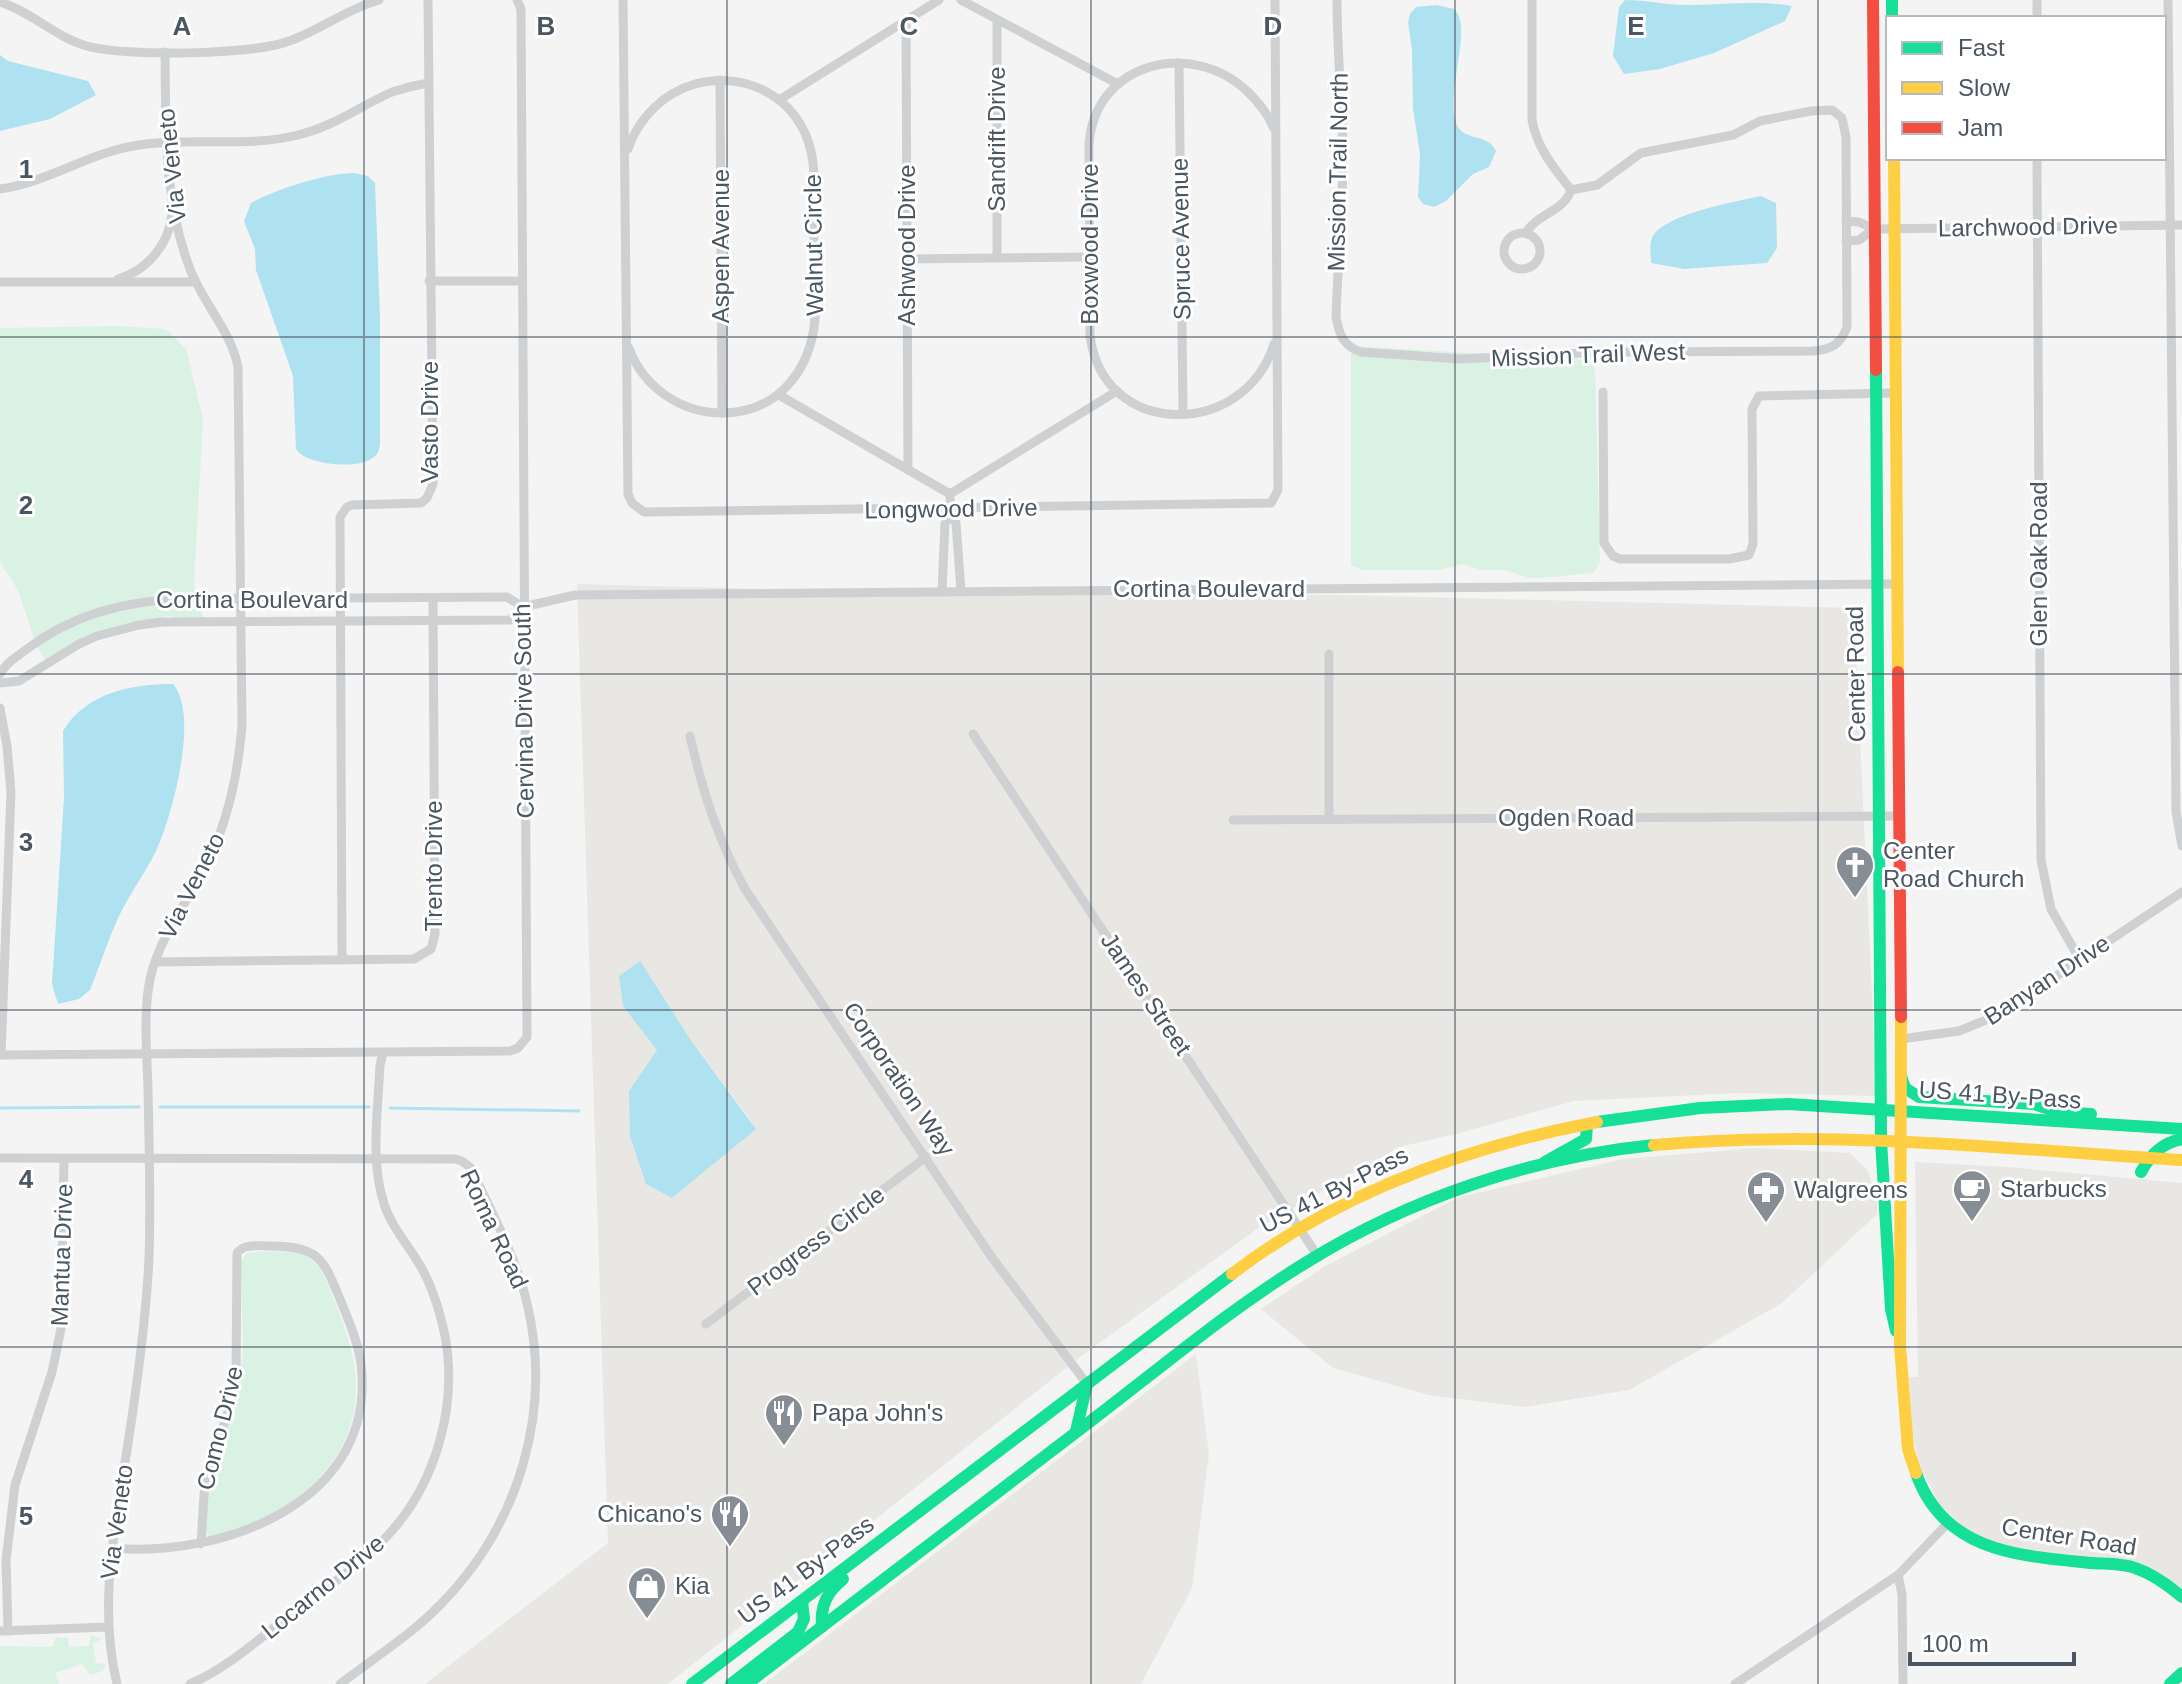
<svg xmlns="http://www.w3.org/2000/svg" width="2182" height="1684" viewBox="0 0 2182 1684" font-family="Helvetica,sans-serif">
<rect width="100%" height="100%" fill="#f4f4f4"/>
<g fill="#e8e7e3" fill-rule="evenodd">
<path d="M577 584 949 594 1344 595 1854 608 1874 1039 1875 1096 1740 1093 1574 1101 1456 1134 1399 1147 1257 1229 1080 1357 668 1684H425L608 1543ZM690 1039 730 1092 756 1128 647 1065 657 1050Z"/>
<path d="M1756 1148 1850 1153 1868 1171 1877 1199V1214L1782 1303 1629 1390 1525 1407 1428 1395 1333 1368 1261 1309 1327 1265 1459 1197 1623 1159Z"/>
<path d="M1915 1162 2009 1167 2182 1183V1589L2150 1567 2135 1562 2028 1552 2002 1546 1965 1529 1941 1506 1919 1466 1912 1429 1909 1377H1918Z"/>
<path d="M1196 1354 1209 1454 1192 1588 1141 1684H764Z"/>
</g>
<g fill="#d9f2e3">
<path d="M118 326 166 329 186 349 203 419 194 584 205 623 168 616 84 638 47 662 36 645 18 590 0 562V328Z"/>
<path d="M1351 346 1589 360 1595 368 1600 563 1593 573 1540 578H1529L1504 570H1481L1462 564 1440 570H1363L1351 565Z"/>
<path d="M247 1253C265 1252 292 1248 308 1257 322 1265 328 1285 333 1298 359 1359 371 1416 324 1472 295 1508 252 1525 209 1537L206 1532 207 1495 211 1473 240 1374 243 1349 241 1261Z"/>
<path d="M91 1635 102 1639 93 1643 96 1663 106 1664 103 1671 90 1675 82 1664 55 1673 59 1684H0V1646L52 1647 56 1637 68 1638 69 1647 89 1646Z"/>
</g>
<g fill="#aee2f0">
<path d="M1625 0C1646 0 1667 5 1687 5 1721 5 1760 0 1792 6L1785 21 1714 53 1660 69 1624 74 1613 56 1619 7Z"/>
<path d="M1436 5 1454 9C1474 27 1444 94 1457 125 1463 141 1488 133 1496 151L1489 167 1473 174 1446 201 1434 207 1423 204 1418 197 1420 155 1413 108 1412 50 1408 22 1410 14 1416 7Z"/>
<path d="M0 55 8 61 88 81 96 95 50 119 0 131Z"/>
<path d="M354 173 368 176 375 183 380 317V444C379 449 379 453 375 456 362 471 305 465 296 449L293 376 256 270 255 249 244 221 251 203C277 189 326 173 354 173Z"/>
<path d="M1761 196 1776 203 1777 248 1767 263 1684 269 1651 263C1651 255 1649 245 1652 238 1663 214 1735 202 1761 196Z"/>
<path d="M173 684C200 714 172 817 156 851 145 873 130 893 119 916 108 940 100 965 90 990L79 999 58 1004 52 984 64 798 63 731C86 693 131 684 173 684Z"/>
<path d="M640 961 690 1039 756 1129 672 1198 646 1184 630 1136 629 1091 657 1050 623 1006 619 976Z"/>
</g>
<g fill="none" stroke-linecap="round" stroke-linejoin="round">
<g stroke="#aee2f0" stroke-width="3">
<path d="M160 1107H369"/>
<path d="M0 1108 139 1107"/>
<path d="M390 1108 579 1111"/>
</g>
<g stroke="#ced0d2" stroke-width="9">
<path d="M623 0 628 494 632 503 644 512 1271 503 1278 490 1275 0"/>
<path d="M961 0 1118 84"/>
<path d="M1337 0C1337 50 1342 99 1343 149 1343 205 1338 261 1336 317 1339 334 1343 346 1361 352L1461 359 1604 352 1813 351C1831 350 1841 344 1847 327L1846 137 1842 118 1832 110 1811 111 1760 121 1733 135 1641 153 1597 185 1571 190C1554 168 1537 148 1532 120V0"/>
<path d="M2168 0 2176 812 2182 846"/>
<path d="M0 2C32 12 55 37 87 46 125 57 253 55 289 41 320 30 347 9 379 0"/>
<path d="M2037 18V0"/>
<path d="M906 20 908 470"/>
<path d="M1179 63 1183 414"/>
<path d="M720 80 722 413"/>
<path d="M779 100 939 0"/>
<path d="M1273 127C1268 113 1258 102 1248 92 1192 38 1094 62 1089 145L1090 335C1102 439 1244 440 1274 344"/>
<path d="M628 149C638 119 663 93 695 84 746 70 799 98 811 151 817 180 814 213 814 242 815 292 825 346 787 386 770 404 748 413 722 413 681 413 643 387 629 348"/>
<path d="M2037 158 2041 860 2051 909 2080 960"/>
<path d="M0 189C49 182 90 152 139 145 192 137 246 148 298 135 333 127 360 106 392 92 404 88 416 85 428 83"/>
<path d="M1846 221 1859 222 1874 229"/>
<path d="M1874 229 2182 225"/>
<path d="M1526 233C1536 214 1564 212 1571 190"/>
<circle cx="1522" cy="251" r="18"/>
<path d="M1846 241 1859 240 1874 229"/>
<path d="M997 258V20"/>
<path d="M907 259 1090 257"/>
<path d="M118 279C148 270 169 244 172 214"/>
<path d="M429 281H522"/>
<path d="M0 282H195"/>
<path d="M1603 392 1604 543 1613 556 1620 559H1729L1749 555 1753 544 1752 409 1759 396 1896 393"/>
<path d="M779 395 950 494"/>
<path d="M950 494 1117 391"/>
<path d="M950 516 956 523 961 591"/>
<path d="M942 591 945 523 950 516V494"/>
<path d="M0 674C7 662 15 658 27 649 73 614 127 600 185 599L507 597 523 607"/>
<path d="M0 683 19 681 79 644 97 636 139 625 162 622 510 620 523 607 575 595 1897 584"/>
<path d="M0 708 7 746 11 792 1 1055"/>
<path d="M973 734 1317 1255"/>
<path d="M690 736C703 792 717 838 745 889L993 1259 1087 1384"/>
<path d="M1329 819V654"/>
<path d="M1233 820 1898 816"/>
<path d="M342 960 340 517 347 507 352 505 421 503 427 498 433 484 428 0"/>
<path d="M155 962 414 959 431 949 435 934 433 599"/>
<path d="M1901 1039 1959 1031 1998 1015 2182 892"/>
<path d="M0 1055 510 1051 518 1048 527 1037 521 9 517 0"/>
<path d="M0 1158 455 1159 462 1161 471 1168C491 1212 516 1256 527 1303 553 1412 519 1525 440 1605 411 1635 374 1658 340 1684"/>
<path d="M706 1324 926 1157"/>
<path d="M112 1548C219 1558 370 1505 362 1374 361 1350 351 1326 342 1304 324 1261 322 1246 270 1246 259 1246 245 1243 237 1253L236 1376 231 1403 205 1479 201 1544"/>
<path d="M1898 1575 1902 1594 1903 1684"/>
<path d="M0 1631 108 1627"/>
<path d="M8 1631 6 1560 15 1485 52 1372 61 1329 64 1159"/>
<path d="M117 1684C98 1605 115 1528 127 1450 137 1386 146 1322 149 1258 151 1201 149 1145 148 1088 147 1053 143 1014 150 979 159 938 187 902 206 866 228 822 238 774 242 726L238 367C231 331 203 303 190 269 163 199 166 125 165 52"/>
<path d="M190 1684C227 1668 258 1640 290 1615 323 1590 361 1565 389 1534 436 1483 458 1405 445 1336 440 1312 433 1288 421 1267 409 1246 392 1228 384 1204 370 1160 378 1110 380 1065L383 1053"/>
<path d="M1735 1684 1898 1575 1948 1523"/>
</g>
<g stroke="#16e098" stroke-width="12">
<path d="M1892 0V18"/>
<path d="M1876 370 1881 1140 1891 1309 1896 1331"/>
<path d="M1901 1076 1905 1088 1919 1097 2034 1104 2058 1112 2091 1114"/>
<path d="M1597 1122 1700 1108 1788 1104 2182 1129"/>
<path d="M1545 1162 1586 1139 1587 1125"/>
<path d="M2141 1172C2151 1154 2162 1143 2182 1139"/>
<path d="M1076 1431 1087 1384"/>
<path d="M1916 1473C1944 1553 2021 1556 2092 1563 2105 1564 2122 1563 2135 1568 2153 1574 2168 1585 2182 1597"/>
<path d="M822 1627C820 1606 827 1592 843 1579"/>
<path d="M692 1684 1232 1274"/>
<path d="M731 1684 798 1632 804 1619 802 1601"/>
<path d="M747 1684C859 1598 971 1512 1083 1427 1157 1371 1228 1310 1307 1262 1410 1198 1533 1157 1654 1145"/>
<path d="M2170 1684 2182 1673"/>
</g>
<g stroke="#ffcf43" stroke-width="12">
<path d="M1894 158 1898 672"/>
<path d="M1901 1017 1900 1346 1908 1449 1916 1473"/>
<path d="M1654 1145C1830 1129 2006 1149 2182 1160"/>
<path d="M1232 1274C1339 1192 1466 1147 1597 1122"/>
</g>
<g stroke="#f24e42" stroke-width="12">
<path d="M1873 0 1876 370"/>
<path d="M1898 672 1901 1017"/>
</g>
</g>
<path fill="none" stroke="#4a5661" stroke-width="2" stroke-opacity="0.55" d="M364 0V1684M727 0V1684M1091 0V1684M1455 0V1684M1818 0V1684M0 337H2182M0 674H2182M0 1010H2182M0 1347H2182"/>
<defs>
<g id="church-pin" transform="scale(2)"><path d="M0 17L-7.5 6A9.5 9.5 0 1 1 7.5 6Z" fill="#868d94" stroke="#fff"/><path d="M-1.2-6h2.4v3.5h3.3v2.4h-3.3V6h-2.4V-.1h-3.3v-2.4h3.3Z" fill="#fff"/></g>
<g id="cafe-pin" transform="scale(2)"><path d="M0 17L-7.5 6A9.5 9.5 0 1 1 7.5 6Z" fill="#868d94" stroke="#fff"/><path d="M-5.5-4.5H6V0H3Q3 3.5 0 3.5H-2.5Q-5.5 3.5-5.5 0ZM3-3.2v2h1.7v-2ZM-6 4.5H4V6H-6Z" fill="#fff"/></g>
<g id="pharmacy-pin" transform="scale(2)"><path d="M0 17L-7.5 6A9.5 9.5 0 1 1 7.5 6Z" fill="#868d94" stroke="#fff"/><path d="M-2-6h4v4h4v4h-4v4h-4v-4h-4v-4h4Z" fill="#fff"/></g>
<g id="restaurant-pin" transform="scale(2)"><path d="M0 17L-7.5 6A9.5 9.5 0 1 1 7.5 6Z" fill="#868d94" stroke="#fff"/><path d="M-5-6h1v4h1v-4h1v4h1v-4h1v5L-1.5 .5V6h-2V.5L-5-1ZM5-6V6H3V1.5H1.5Q1.5-4 5-6Z" fill="#fff"/></g>
<g id="shop-pin" transform="scale(2)"><path d="M0 17L-7.5 6A9.5 9.5 0 1 1 7.5 6Z" fill="#868d94" stroke="#fff"/><path d="M-5-2.5h2.3a2.7 3.5 0 0 1 5.4 0H5L5.5 6h-11ZM-1.5-2.5h3a1.5 2.3 0 0 0-3 0Z" fill="#fff"/></g>
</defs>
<g fill-rule="evenodd">
<use href="#church-pin" x="1855" y="865"/>
<use href="#cafe-pin" x="1972" y="1189"/>
<use href="#pharmacy-pin" x="1766" y="1190"/>
<use href="#restaurant-pin" x="784" y="1413"/>
<use href="#restaurant-pin" x="730" y="1514"/>
<use href="#shop-pin" x="647" y="1586"/>
</g>
<g text-anchor="middle" stroke-width="6" stroke-linejoin="round" paint-order="stroke">
<g font-size="24" fill="#4a5661" stroke="#fff">
<text transform="translate(997 139) rotate(-90)" y="8">Sandrift Drive</text>
<text transform="translate(172 166) rotate(-96)" y="8">Via Veneto</text>
<text transform="translate(1338 172) rotate(-89)" y="8">Mission Trail North</text>
<text transform="translate(2028 227) rotate(-1)" y="8">Larchwood Drive</text>
<text transform="translate(1181 239) rotate(-91)" y="8">Spruce Avenue</text>
<text transform="translate(1090 244) rotate(-90)" y="8">Boxwood Drive</text>
<text transform="translate(814 245) rotate(-91)" y="8">Walnut Circle</text>
<text transform="translate(907 245) rotate(-90)" y="8">Ashwood Drive</text>
<text transform="translate(721 246) rotate(-90)" y="8">Aspen Avenue</text>
<text transform="translate(1588 355) rotate(-2)" y="8">Mission Trail West</text>
<text transform="translate(430 422) rotate(-90)" y="8">Vasto Drive</text>
<text transform="translate(951 509) rotate(-1)" y="8">Longwood Drive</text>
<text transform="translate(2039 564) rotate(-90)" y="8">Glen Oak Road</text>
<text x="1209" y="597">Cortina Boulevard</text>
<text x="252" y="608">Cortina Boulevard</text>
<text transform="translate(1856 674) rotate(-91)" y="8">Center Road</text>
<text transform="translate(524 711) rotate(-91)" y="8">Cervina Drive South</text>
<text x="1566" y="826">Ogden Road</text>
<text transform="translate(434 866) rotate(-90)" y="8">Trento Drive</text>
<text transform="translate(192 886) rotate(-63)" y="8">Via Veneto</text>
<text transform="translate(2047 980) rotate(-33)" y="8">Banyan Drive</text>
<text transform="translate(1146 994) rotate(56)" y="8">James Street</text>
<text transform="translate(899 1079) rotate(56)" y="8">Corporation Way</text>
<text transform="translate(2000 1095) rotate(4)" y="8">US 41 By-Pass</text>
<text transform="translate(1334 1190) rotate(-27)" y="8">US 41 By-Pass</text>
<text transform="translate(494 1229) rotate(65)" y="8">Roma Road</text>
<text transform="translate(816 1241) rotate(-37)" y="8">Progress Circle</text>
<text transform="translate(62 1255) rotate(-88)" y="8">Mantua Drive</text>
<text transform="translate(220 1428) rotate(-76)" y="8">Como Drive</text>
<text transform="translate(117 1522) rotate(-82)" y="8">Via Veneto</text>
<text transform="translate(2069 1537) rotate(9)" y="8">Center Road</text>
<text transform="translate(806 1570) rotate(-37)" y="8">US 41 By-Pass</text>
<text transform="translate(323 1587) rotate(-39)" y="8">Locarno Drive</text>
</g>
<g font-size="24" fill="#4a5661" stroke="#fff" text-anchor="start">
<text x="1883" y="859">Center<tspan x="1883" dy="28">Road Church</tspan></text>
<text x="2000" y="1197">Starbucks</text>
<text x="1794" y="1198">Walgreens</text>
<text x="812" y="1421">Papa John's</text>
<text x="702" y="1522" text-anchor="end">Chicano's</text>
<text x="675" y="1594">Kia</text>
</g>
</g>
<g font-size="26" text-anchor="middle" font-weight="bold" fill="#4a5661" stroke="#fff" stroke-width="6" stroke-linejoin="round" paint-order="stroke">
<text x="182" y="35">A</text>
<text x="546" y="35">B</text>
<text x="909" y="35">C</text>
<text x="1273" y="35">D</text>
<text x="1636" y="35">E</text>
<text x="26" y="178">1</text>
<text x="26" y="514">2</text>
<text x="26" y="851">3</text>
<text x="26" y="1188">4</text>
<text x="26" y="1525">5</text>
</g>
<rect x="1886" y="16" width="280" height="144" fill="#ffffff" stroke="#b7bbc0" stroke-width="2"/>
<rect x="1902" y="42" width="40" height="12" fill="#16e098" stroke="#b7bbc0" stroke-width="2"/>
<text x="1958" y="56" font-size="24" fill="#4a5661">Fast</text>
<rect x="1902" y="82" width="40" height="12" fill="#ffcf43" stroke="#b7bbc0" stroke-width="2"/>
<text x="1958" y="96" font-size="24" fill="#4a5661">Slow</text>
<rect x="1902" y="122" width="40" height="12" fill="#f24e42" stroke="#b7bbc0" stroke-width="2"/>
<text x="1958" y="136" font-size="24" fill="#4a5661">Jam</text>
<path d="M1910 1652v12h164v-12" fill="none" stroke="#4a5661" stroke-width="4"/>
<text x="1922" y="1652" font-size="24" fill="#4a5661" stroke="#ffffff" stroke-width="6" paint-order="stroke">100 m</text>
</svg>
